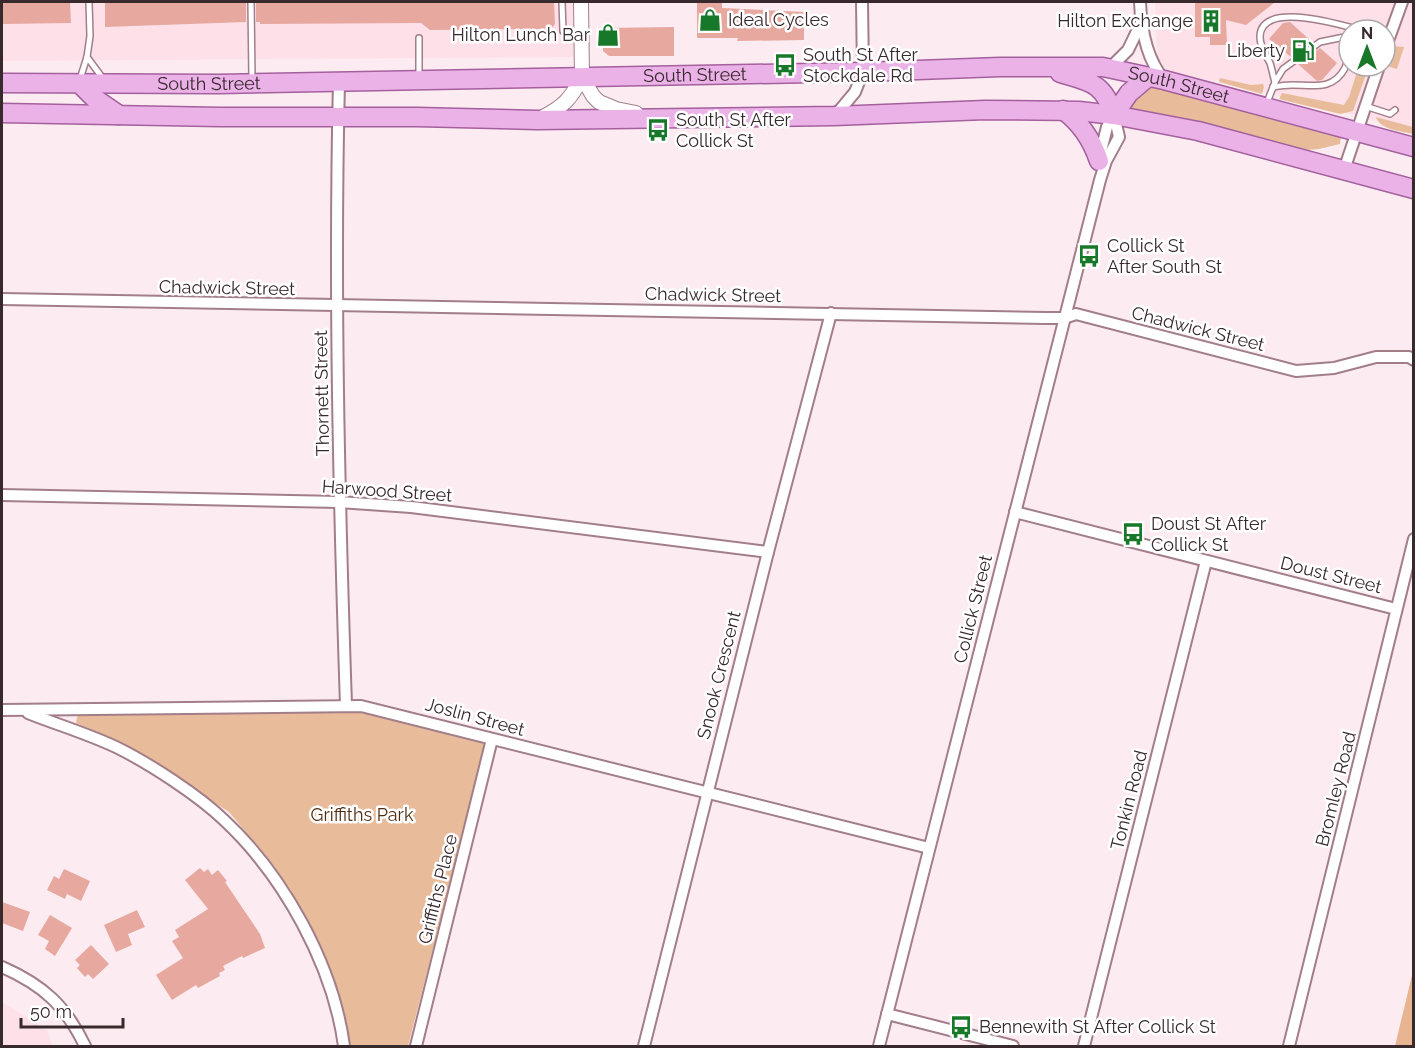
<svg xmlns="http://www.w3.org/2000/svg" width="1415" height="1048" viewBox="0 0 1415 1048" font-family="Raleway,sans-serif">
<rect width="100%" height="100%" fill="#fcecf1"/>
<g fill="#fee0e9" fill-rule="evenodd">
<path d="M2 2H586L585 57 2 61Z"/>
<path d="M1155 2H1413V130L1216 80 1215 82 1174 72 1157 65ZM1349 30H1385V66H1349Z"/>
<path d="M2 1002 47 1030 53 1046H2Z"/>
</g>
<g fill="#e8bb9a">
<path d="M1393 46 1404 47 1397 69 1387 66Z"/>
<path d="M1359 66H1369L1353 111 1340 114 1279 99 1282 93 1344 105 1349 97Z"/>
<path d="M1220 78 1251 85 1263 84 1264 87 1262 94 1219 82Z"/>
<path d="M1153 86 1341 136 1340 144 1319 149 1306 150 1129 108C1132 99 1144 89 1153 86Z"/>
<path d="M1376 117 1413 127V134C1401 131 1380 130 1376 117Z"/>
<path d="M344 710 374 713 486 743 408 1046H350L341 1003 319 943 290 889 260 849 229 812 118 741 76 723 78 713Z"/>
</g>
<path fill="#e7b591" d="M1413 971V1046H1395Z"/>
<g fill="#e7a89f">
<path d="M2 2H70L71 23 2 24Z"/>
<path d="M105 2H246V22L105 27Z"/>
<path d="M256 2H554L555 24 551 29 430 30 421 23 260 24V22H256Z"/>
<path d="M697 2H722V8L804 12V40L737 41 738 38H697Z"/>
<path d="M1195 2H1275L1246 25 1226 20 1227 45H1210V37H1195Z"/>
<path d="M1290 22 1312 42 1291 57 1269 39 1283 23Z"/>
<path d="M674 27V56H609L603 51V28Z"/>
<path d="M1320 48 1337 63 1322 80 1317 81 1298 64Z"/>
<path d="M200 868 204 872 208 869 212 875 218 870 227 881 225 882 260 934 265 948 243 958 242 956 223 966 225 970 219 973 220 976 198 988 196 985 172 1000 156 975 183 958 172 941 179 937 175 930 208 909 185 880Z"/>
<path d="M64 869 90 881 81 901 67 894 65 899 47 890 54 876 59 879Z"/>
<path d="M2 902 30 912 23 931 2 923Z"/>
<path d="M137 910 145 927 128 934 132 945 116 952 104 925Z"/>
<path d="M50 915 72 928 55 956 45 949 49 941 38 935Z"/>
<path d="M91 945 109 964 93 979 88 974 85 977 77 968 80 965 75 960Z"/>
</g>
<g fill="none" stroke-linecap="round" stroke-linejoin="round">
<g stroke="#a27e89" stroke-width="8">
<g id="service">
<path d="M251 2 252 79"/>
<path d="M562 2 563 31"/>
<path d="M419 38V78"/>
<path d="M87 57 104 80"/>
<path d="M80 79 87 57 90 36 89 2"/>
<path d="M1275 82C1273 76 1272 69 1270 63 1266 55 1260 47 1260 37 1260 0 1341 25 1360 30"/>
<path d="M1273 87C1279 86 1285 85 1292 85 1313 85 1333 91 1345 68 1350 57 1349 47 1347 36"/>
<path d="M1266 105 1275 82 1283 69 1320 42 1349 36"/>
<path d="M1365 106 1390 114 1395 110"/>
</g>
</g>
<g stroke="#a27e89" stroke-width="14">
<g id="minor">
<path d="M1140 2C1141 29 1146 58 1164 80"/>
<path d="M1385 49 1402 2"/>
<path d="M1110 68 1128 50 1141 23"/>
<path d="M339 81C334 289 339 497 346 705"/>
<path d="M835 116 855 92 863 72 862 2"/>
<path d="M1099 159 1107 127 1114 115"/>
<path d="M1344 170 1379 66"/>
<path d="M2 299 1046 318H1064L1076 314 1296 371 1334 368 1376 357H1409L1414 360"/>
<path d="M2 495 339 502 411 507 768 552"/>
<path d="M1015 512 1396 609"/>
<path d="M2 710 361 706 929 848"/>
<path d="M28 713C58 725 89 734 118 748 150 764 198 795 224 820 284 876 333 965 344 1046"/>
<path d="M2 967C43 985 66 1006 85 1046"/>
<path d="M887 1014 1013 1046"/>
<path d="M416 1046 492 739"/>
<path d="M644 1046 768 552 831 313"/>
<path d="M879 1046 1100 180 1106 161 1119 137 1114 115"/>
<path d="M1084 1046 1206 561"/>
<path d="M1289 1046 1414 539"/>
</g>
</g>
<g stroke="#a27e89" stroke-width="16">
<g id="tertiary">
<path d="M581 2 582 77 593 96 599 102 616 109 636 113"/>
<path d="M541 118C563 107 571 99 582 77"/>
</g>
</g>
<g stroke="#a4609d" stroke-width="21">
<g id="primary">
<path d="M1060 73C1090 82 1103 82 1114 115"/>
<path id="s1" d="M2 83 219 84 863 72 1000 67H1103L1164 80 1414 147"/>
<path d="M80 84 94 98 119 115"/>
<path d="M1063 110C1081 123 1092 140 1099 161"/>
<path d="M2 113 220 117H417L537 120 834 116 985 110 1079 111 1114 115 1198 131 1414 189"/>
<path d="M1114 115 1129 93 1148 77"/>
</g>
</g>
<use href="#service" stroke="#fff" stroke-width="5"/>
<use href="#minor" stroke="#fff" stroke-width="10"/>
<use href="#tertiary" stroke="#fff" stroke-width="14"/>
<use href="#primary" stroke="#ebb2e8" stroke-width="18"/>
</g>
<defs>
<g id="shop-bare" transform="scale(1.8)"><path d="M-5-2.5h2.3a2.7 3.5 0 0 1 5.4 0H5L5.5 6h-11ZM-1.5-2.5h3a1.5 2.3 0 0 0-3 0Z" fill="#187829" stroke="#fff" stroke-width="2.5" paint-order="stroke"/></g>
<g id="building-bare" transform="scale(1.8)"><path d="M-4-6H4V6H1V3H-1V6H-4ZM-2.5-4.3h1.7v1.8h-1.7ZM.8-4.3h1.7v1.8H.8ZM-2.5-1h1.7V.8h-1.7ZM.8-1h1.7V.8H.8Z" fill="#187829" stroke="#fff" stroke-width="2.5" paint-order="stroke"/></g>
<g id="fuel-bare" transform="scale(1.8)"><path d="M-5.5-6h7V0h2V4h1.3V-2.5L3-4.5l.8-.8L6-3V5H2.5V1h-1V6h-7ZM-4.2-4.7v3.2H.2V-4.7Z" fill="#187829" stroke="#fff" stroke-width="2.5" paint-order="stroke"/></g>
<g id="bus-bare" transform="scale(1.8)"><path d="M-5-6H5V4H4V6H2V4H-2V6H-4V4H-5ZM-3.5-4V0h7V-4ZM-3.5 1.2v1.5H-2V1.2ZM2 1.2v1.5H3.5V1.2Z" fill="#187829" stroke="#fff" stroke-width="2.5" paint-order="stroke"/></g>
</defs>
<g fill-rule="evenodd">
<use href="#shop-bare" x="710" y="20"/>
<use href="#building-bare" x="1211" y="21"/>
<use href="#shop-bare" x="608" y="35"/>
<use href="#fuel-bare" x="1303" y="51"/>
<use href="#bus-bare" x="785" y="65"/>
<use href="#bus-bare" x="658" y="130"/>
<use href="#bus-bare" x="1089" y="256"/>
<use href="#bus-bare" x="1133" y="534"/>
<use href="#bus-bare" x="961" y="1027"/>
</g>
<g text-anchor="middle" stroke-width="5" stroke-linejoin="round" paint-order="stroke">
<g font-size="18" fill="#38292d" stroke="#fff" text-anchor="start">
<text x="728" y="26">Ideal Cycles</text>
<text x="1193" y="27" text-anchor="end">Hilton Exchange</text>
<text x="590" y="41" text-anchor="end">Hilton Lunch Bar</text>
<text x="1285" y="57" text-anchor="end">Liberty</text>
<text x="803" y="61">South St After<tspan x="803" dy="21">Stockdale Rd</tspan></text>
<text x="676" y="126">South St After<tspan x="676" dy="21">Collick St</tspan></text>
<text x="1107" y="252">Collick St<tspan x="1107" dy="21">After South St</tspan></text>
<text x="1151" y="530">Doust St After<tspan x="1151" dy="21">Collick St</tspan></text>
<text x="979" y="1033">Bennewith St After Collick St</text>
</g>
<g font-size="18" fill="#38292d" stroke="#fff">
<text dy="6" stroke="none"><textPath href="#s1" startOffset="693">South Street</textPath></text>
<text dy="6" stroke="none"><textPath href="#s1" startOffset="207">South Street</textPath></text>
<text dy="6" stroke="none"><textPath href="#s1" startOffset="1179">South Street</textPath></text>
<text transform="translate(227 288) rotate(1)" y="6">Chadwick Street</text>
<text transform="translate(713 295) rotate(1)" y="6">Chadwick Street</text>
<text transform="translate(1198 329) rotate(14)" y="6">Chadwick Street</text>
<text transform="translate(322 393) rotate(-91)" y="6">Thornett Street</text>
<text transform="translate(387 491) rotate(4)" y="6">Harwood Street</text>
<text transform="translate(1331 575) rotate(14)" y="6">Doust Street</text>
<text transform="translate(973 609) rotate(-76)" y="6">Collick Street</text>
<text transform="translate(719 675) rotate(-76)" y="6">Snook Crescent</text>
<text transform="translate(475 717) rotate(15)" y="6">Joslin Street</text>
<text transform="translate(1336 789) rotate(-76)" y="6">Bromley Road</text>
<text transform="translate(1129 800) rotate(-76)" y="6">Tonkin Road</text>
<text transform="translate(438 889) rotate(-76)" y="6">Griffiths Place</text>
</g>
<g font-size="18" fill="#4f2d12" stroke="#fff">
<text x="362" y="821">Griffiths Park</text>
</g>
</g>
<rect width="1415" height="1048" fill="none" stroke="#38292d" stroke-width="6"/>
<g transform="translate(1367 48)"><circle r="28" fill="#ffffff" stroke="#afa9ab" stroke-width="1.5"/>
<path d="M0-4.5L10 22L0 15L-10 22Z" fill="#187829"/>
<text y="-9" font-size="16" font-weight="bold" text-anchor="middle" fill="#38292d">N</text>
</g>
<path d="M21 1018v9h102v-9" fill="none" stroke="#38292d" stroke-width="3"/>
<text x="30" y="1018" font-size="18" fill="#38292d" stroke="#ffffff" stroke-width="4.5" paint-order="stroke">50 m</text>
</svg>
